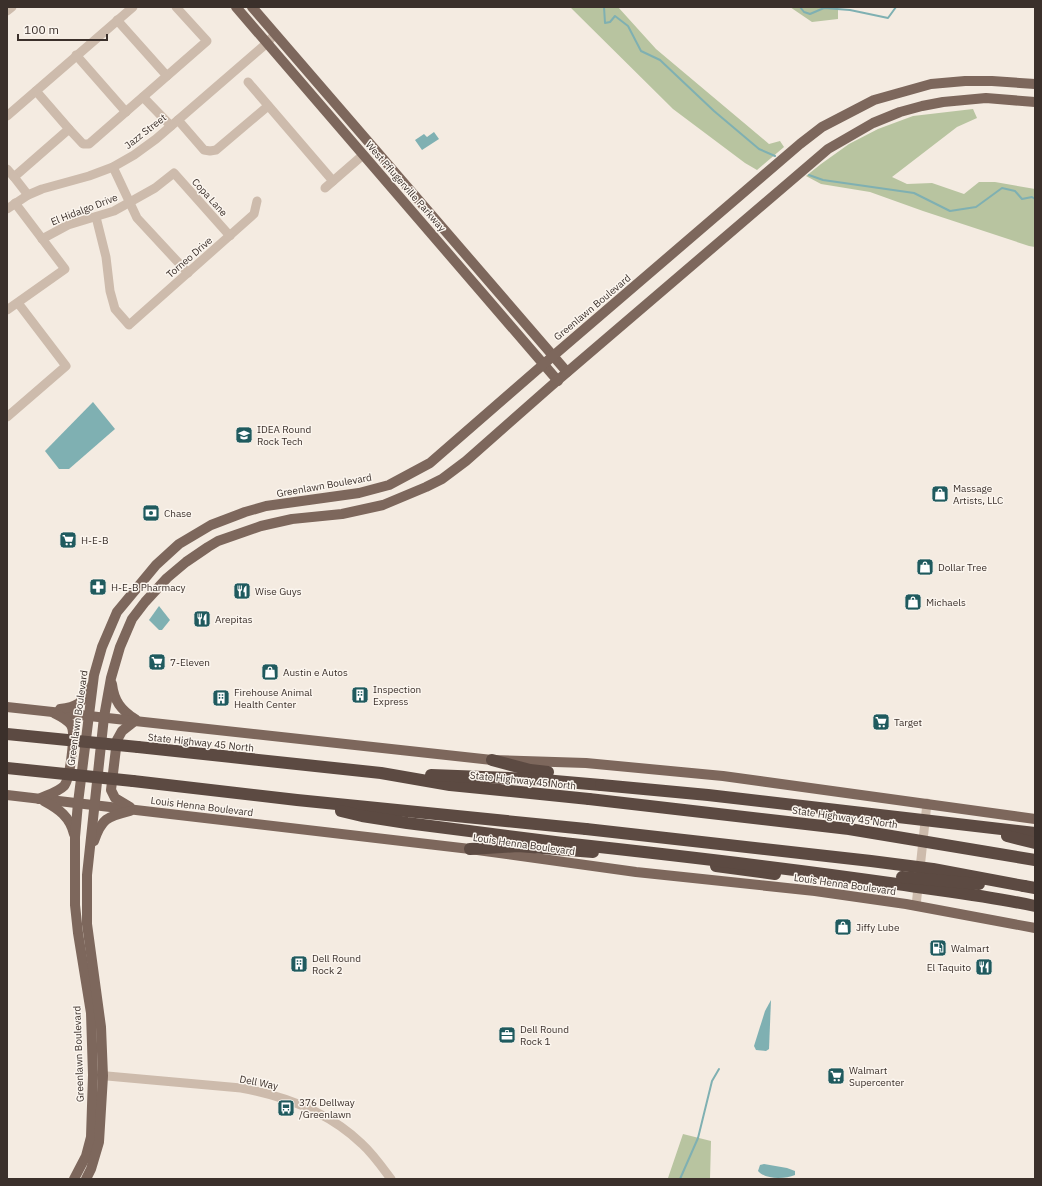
<svg xmlns="http://www.w3.org/2000/svg" width="1042" height="1186" viewBox="0 0 1042 1186" font-family="'IBM Plex Sans',sans-serif">
<rect width="100%" height="100%" fill="#f4ebe1"/>
<g fill="#b8c4a0">
<path d="M570 7H618L656 49 769 144 780 141 784 147 757 170 745 163 673 109Z"/>
<path d="M790 7H838V19L812 22Z"/>
<path d="M973 109 977 118 957 127 892 177 907 184 932 183 964 194 979 182H995L1035 189V247L1029 246 923 211 870 192 821 184 806 176 821 164 849 144 878 129 913 116Z"/>
<path d="M683 1134 711 1141 710 1179H667L668 1178Z"/>
</g>
<g fill="#7fb0b2">
<path d="M434 132 439 139 422 150 415 140 424 134 427 137Z"/>
<path d="M93 402 115 429 69 469H59L45 451Z"/>
<path d="M159 606 170 620 162 630H159L149 620Z"/>
<path d="M771 1000 769 1049 766 1051 756 1050 754 1046 765 1011Z"/>
<path d="M764 1164 787 1168 795 1171V1175C785 1179 766 1180 758 1171L760 1165Z"/>
</g>
<g fill="none" stroke-linecap="round" stroke-linejoin="round">
<g stroke="#7fb0b2" stroke-width="2">
<path d="M604 7 605 23 610 22 615 16 628 26 641 51 660 60 714 111 759 149 775 156"/>
<path d="M800 7 804 12 810 14 824 8 850 10 888 18 896 7"/>
<path d="M809 175 823 180 914 193 950 211 976 207 1002 188 1015 191 1022 199 1032 197 1035 199"/>
<path d="M680 1179 698 1138 712 1081 719 1069"/>
</g>
<g stroke="#cdbbac" stroke-width="9">
<path d="M7 11 12 7"/>
<path d="M117 20 167 76"/>
<path d="M76 55 126 112"/>
<path d="M248 82 333 181"/>
<path d="M36 91 69 129"/>
<path d="M143 97 171 126"/>
<path d="M7 116 133 7"/>
<path d="M178 120 204 150 210 151 216 150 268 106"/>
<path d="M113 167 137 218 188 273"/>
<path d="M7 169 14 177 69 129 83 144H89L207 41 176 7"/>
<path d="M14 177 28 195"/>
<path d="M325 188 363 155"/>
<path d="M7 209 28 195 42 189 89 176 113 167 134 155 156 139 267 43 275 34"/>
<path d="M96 217 106 257 110 291 115 309 129 325 254 214 257 201"/>
<path d="M42 239 68 225 114 211 155 188 174 173 230 236"/>
<path d="M7 310 65 269 15 203"/>
<path d="M7 417 66 366 18 303"/>
<path d="M916 906 927 803"/>
<path d="M96 1075 241 1088C285 1096 329 1112 362 1144 373 1154 382 1167 391 1179"/>
</g>
<g stroke="#7d675c" stroke-width="10">
<path d="M236 7 558 381"/>
<path d="M252 7 567 372"/>
<path d="M112 684C114 701 121 710 135 719"/>
<path d="M7 707 492 760 586 763 723 776 1035 819"/>
<path d="M60 709C77 707 83 703 90 687"/>
<path d="M7 795 470 849 636 872 815 891 906 904 1035 928"/>
<path d="M39 799C47 795 58 792 64 786 70 779 76 733 71 725 67 719 60 716 54 713"/>
<path d="M44 801C59 809 70 817 74 834"/>
<path d="M130 807 115 798 111 790 117 740 122 731 136 720"/>
<path d="M94 841C102 818 107 817 130 811"/>
<path d="M74 1179 86 1156 91 1137 93 1075 91 1013 78 933 75 905V837L78 803 94 675 102 647 117 612 156 565 179 544 211 525 245 512 266 506 359 493 389 485 430 463 553 356 800 144 822 127 874 100 931 84 965 81H992L1035 84"/>
<path d="M86 1179 91 1169 99 1142 103 1076 101 1027 87 924V875L104 717 111 678 120 647 132 619 145 602 167 578 186 562 208 547 218 541 261 526 292 519 342 514 383 505 426 487 442 479 466 461 551 386 828 149 873 123 900 112 922 106 943 102 986 98 1035 102"/>
</g>
<g stroke="#5c4a42" stroke-width="12">
<path d="M138 747 381 773 450 785 589 799"/>
<path d="M492 760 530 770 548 772"/>
<path d="M431 775 532 779 601 785"/>
<path d="M133 781 297 800 586 829"/>
<path d="M341 811 362 816 407 823 563 843"/>
<path d="M470 849 518 846 593 852"/>
<path d="M716 866 775 874"/>
<path d="M1024 886 1035 888"/>
</g>
<g stroke="#5c4a42" stroke-width="12">
<path d="M7 734 138 747"/>
<path d="M7 768 133 781"/>
<path d="M601 785 708 795 1035 833"/>
<path d="M589 799 849 829 1035 860"/>
<path d="M586 829 871 861 933 869 1024 886"/>
<path d="M1007 836 1035 843"/>
<path d="M563 843C674 855 786 868 897 884 943 891 990 896 1035 906"/>
<path d="M902 877 979 884"/>
</g>
</g>
<defs>
<g id="school-square" transform="scale(0.9)"><rect x="-9" y="-9" width="18" height="18" rx="4" fill="#1f5a5e" stroke="#fbf5ee"/><path d="M0-5L7-2L0 1L-7-2ZM-4 1L0 2.5L4 1V4Q0 6-4 4Z" fill="#fff"/></g>
<g id="shop-square" transform="scale(0.9)"><rect x="-9" y="-9" width="18" height="18" rx="4" fill="#1f5a5e" stroke="#fbf5ee"/><path d="M-5-2.5h2.3a2.7 3.5 0 0 1 5.4 0H5L5.5 6h-11ZM-1.5-2.5h3a1.5 2.3 0 0 0-3 0Z" fill="#fff"/></g>
<g id="bank-square" transform="scale(0.9)"><rect x="-9" y="-9" width="18" height="18" rx="4" fill="#1f5a5e" stroke="#fbf5ee"/><path d="M-6-4H6V4H-6ZM0-2.3a2.3 2.3 0 1 0 0 4.6a2.3 2.3 0 1 0 0-4.6Z" fill="#fff"/></g>
<g id="supermarket-square" transform="scale(0.9)"><rect x="-9" y="-9" width="18" height="18" rx="4" fill="#1f5a5e" stroke="#fbf5ee"/><path d="M-6-5.5h2.5l.6 2H6L4.5 2H-2.5L-4.4-4H-6ZM-1.5 3.2a1.3 1.3 0 1 0 .1 0ZM3 3.2a1.3 1.3 0 1 0 .1 0Z" fill="#fff"/></g>
<g id="pharmacy-square" transform="scale(0.9)"><rect x="-9" y="-9" width="18" height="18" rx="4" fill="#1f5a5e" stroke="#fbf5ee"/><path d="M-2-6h4v4h4v4h-4v4h-4v-4h-4v-4h4Z" fill="#fff"/></g>
<g id="restaurant-square" transform="scale(0.9)"><rect x="-9" y="-9" width="18" height="18" rx="4" fill="#1f5a5e" stroke="#fbf5ee"/><path d="M-5-6h1v4h1v-4h1v4h1v-4h1v5L-1.5 .5V6h-2V.5L-5-1ZM5-6V6H3V1.5H1.5Q1.5-4 5-6Z" fill="#fff"/></g>
<g id="building-square" transform="scale(0.9)"><rect x="-9" y="-9" width="18" height="18" rx="4" fill="#1f5a5e" stroke="#fbf5ee"/><path d="M-4-6H4V6H1V3H-1V6H-4ZM-2.5-4.3h1.7v1.8h-1.7ZM.8-4.3h1.7v1.8H.8ZM-2.5-1h1.7V.8h-1.7ZM.8-1h1.7V.8H.8Z" fill="#fff"/></g>
<g id="fuel-square" transform="scale(0.9)"><rect x="-9" y="-9" width="18" height="18" rx="4" fill="#1f5a5e" stroke="#fbf5ee"/><path d="M-5.5-6h7V0h2V4h1.3V-2.5L3-4.5l.8-.8L6-3V5H2.5V1h-1V6h-7ZM-4.2-4.7v3.2H.2V-4.7Z" fill="#fff"/></g>
<g id="office-square" transform="scale(0.9)"><rect x="-9" y="-9" width="18" height="18" rx="4" fill="#1f5a5e" stroke="#fbf5ee"/><path d="M-6-3h4V-5.5h4V-3h4V5H-6ZM-1-4.5V-3h2v-1.5ZM-6 0V1H6V0Z" fill="#fff"/></g>
<g id="bus-square" transform="scale(0.9)"><rect x="-9" y="-9" width="18" height="18" rx="4" fill="#1f5a5e" stroke="#fbf5ee"/><path d="M-5-6H5V4H4V6H2V4H-2V6H-4V4H-5ZM-3.5-4V0h7V-4ZM-3.5 1.2v1.5H-2V1.2ZM2 1.2v1.5H3.5V1.2Z" fill="#fff"/></g>
</defs>
<g fill-rule="evenodd">
<use href="#school-square" x="244" y="435"/>
<use href="#shop-square" x="940" y="494"/>
<use href="#bank-square" x="151" y="513"/>
<use href="#supermarket-square" x="68" y="540"/>
<use href="#shop-square" x="925" y="567"/>
<use href="#pharmacy-square" x="98" y="587"/>
<use href="#restaurant-square" x="242" y="591"/>
<use href="#shop-square" x="913" y="602"/>
<use href="#restaurant-square" x="202" y="619"/>
<use href="#supermarket-square" x="157" y="662"/>
<use href="#shop-square" x="270" y="672"/>
<use href="#building-square" x="360" y="695"/>
<use href="#building-square" x="221" y="698"/>
<use href="#supermarket-square" x="881" y="722"/>
<use href="#shop-square" x="843" y="927"/>
<use href="#fuel-square" x="938" y="948"/>
<use href="#building-square" x="299" y="964"/>
<use href="#restaurant-square" x="984" y="967"/>
<use href="#office-square" x="507" y="1035"/>
<use href="#supermarket-square" x="836" y="1076"/>
<use href="#bus-square" x="286" y="1108"/>
</g>
<g text-anchor="middle" stroke-width="3" stroke-linejoin="round" paint-order="stroke">
<g font-size="10" fill="#3b302b" stroke="#fbf5ee">
<text transform="translate(145 131) rotate(-38)" y="4">Jazz Street</text>
<text transform="translate(406 186) rotate(49)" y="4">West Pflugerville Parkway</text>
<text transform="translate(210 197) rotate(48)" y="4">Copa Lane</text>
<text transform="translate(84 209) rotate(-21)" y="4">El Hidalgo Drive</text>
<text transform="translate(189 257) rotate(-41)" y="4">Torneo Drive</text>
<text transform="translate(592 307) rotate(-40)" y="4">Greenlawn Boulevard</text>
<text transform="translate(324 485) rotate(-10)" y="4">Greenlawn Boulevard</text>
<text transform="translate(77 718) rotate(-82)" y="4">Greenlawn Boulevard</text>
<text transform="translate(201 742) rotate(6)" y="4">State Highway 45 North</text>
<text transform="translate(523 780) rotate(6)" y="4">State Highway 45 North</text>
<text transform="translate(202 806) rotate(7)" y="4">Louis Henna Boulevard</text>
<text transform="translate(845 817) rotate(8)" y="4">State Highway 45 North</text>
<text transform="translate(524 844) rotate(8)" y="4">Louis Henna Boulevard</text>
<text transform="translate(845 884) rotate(8)" y="4">Louis Henna Boulevard</text>
<text transform="translate(78 1054) rotate(-92)" y="4">Greenlawn Boulevard</text>
<text transform="translate(259 1082) rotate(11)" y="4">Dell Way</text>
</g>
<g font-size="10" fill="#3b302b" stroke="#fbf5ee" text-anchor="start">
<text x="257" y="433">IDEA Round<tspan x="257" dy="12">Rock Tech</tspan></text>
<text x="953" y="492">Massage<tspan x="953" dy="12">Artists, LLC</tspan></text>
<text x="164" y="517">Chase</text>
<text x="81" y="544">H-E-B</text>
<text x="938" y="571">Dollar Tree</text>
<text x="111" y="591">H-E-B Pharmacy</text>
<text x="255" y="595">Wise Guys</text>
<text x="926" y="606">Michaels</text>
<text x="215" y="623">Arepitas</text>
<text x="170" y="666">7-Eleven</text>
<text x="283" y="676">Austin e Autos</text>
<text x="373" y="693">Inspection<tspan x="373" dy="12">Express</tspan></text>
<text x="234" y="696">Firehouse Animal<tspan x="234" dy="12">Health Center</tspan></text>
<text x="894" y="726">Target</text>
<text x="856" y="931">Jiffy Lube</text>
<text x="951" y="952">Walmart</text>
<text x="312" y="962">Dell Round<tspan x="312" dy="12">Rock 2</tspan></text>
<text x="971" y="971" text-anchor="end">El Taquito</text>
<text x="520" y="1033">Dell Round<tspan x="520" dy="12">Rock 1</tspan></text>
<text x="849" y="1074">Walmart<tspan x="849" dy="12">Supercenter</tspan></text>
<text x="299" y="1106">376 Dellway<tspan x="299" dy="12">/Greenlawn</tspan></text>
</g>
</g>
<rect width="1042" height="1186" fill="none" stroke="#3b302b" stroke-width="16"/>
<path d="M18 34v6h89v-6" fill="none" stroke="#3b302b" stroke-width="2"/>
<text x="24" y="34" font-size="12" fill="#3b302b" stroke="#fbf5ee" stroke-width="3" paint-order="stroke">100 m</text>
</svg>
